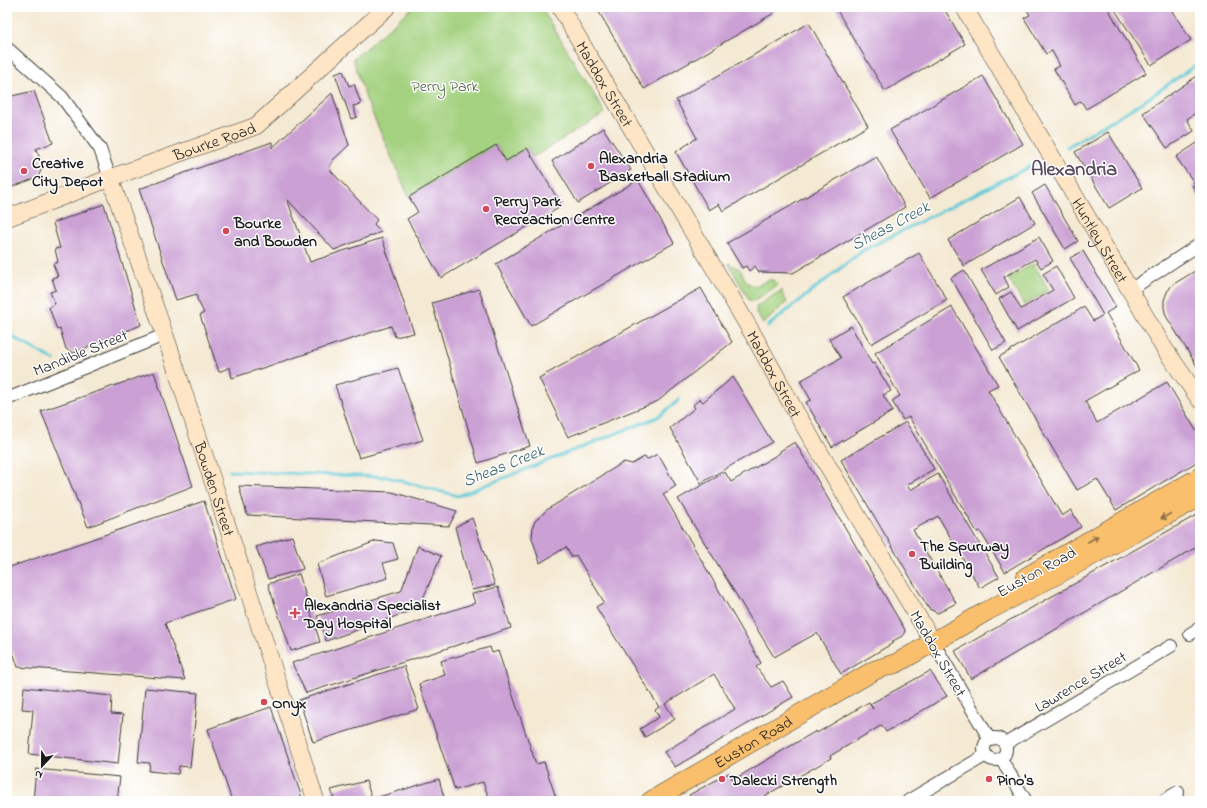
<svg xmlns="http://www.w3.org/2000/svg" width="1207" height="808" viewBox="0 0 1207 808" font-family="'Indie Flower',sans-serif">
<rect width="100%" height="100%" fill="#fff"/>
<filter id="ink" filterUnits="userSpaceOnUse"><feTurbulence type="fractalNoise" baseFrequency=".025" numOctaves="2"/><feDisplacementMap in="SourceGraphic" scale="8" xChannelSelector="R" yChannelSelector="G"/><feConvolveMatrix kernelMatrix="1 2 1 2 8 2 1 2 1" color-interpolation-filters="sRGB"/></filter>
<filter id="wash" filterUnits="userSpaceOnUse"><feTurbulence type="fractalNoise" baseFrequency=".012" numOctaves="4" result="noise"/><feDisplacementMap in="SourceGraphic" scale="16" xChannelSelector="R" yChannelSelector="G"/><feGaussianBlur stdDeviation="0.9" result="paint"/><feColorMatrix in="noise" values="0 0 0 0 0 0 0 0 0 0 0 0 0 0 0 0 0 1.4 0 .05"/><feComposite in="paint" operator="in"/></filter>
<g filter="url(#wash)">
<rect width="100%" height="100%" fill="#f4e9d3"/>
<g fill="#a4d280" stroke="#60774e">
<path d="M413 7H541L605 113 533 157 527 148 506 161 496 145 409 197 366 99 353 59Z"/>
<path d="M728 263C731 265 739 268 741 271 745 277 744 283 753 285 762 288 769 272 778 285L754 301 749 300Z"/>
<path d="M1034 264 1049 290 1024 305 1008 278Z"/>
<path d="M782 290V294L787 302 763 324 756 312 757 306Z"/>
</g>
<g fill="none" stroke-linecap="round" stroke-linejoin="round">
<g stroke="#5dc9d5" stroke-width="3">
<path d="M1067 147 1146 100 1200 62"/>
<path d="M768 326 862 251 1035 164"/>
<path d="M7 334 54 360"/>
<path d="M229 471 387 477 458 496 658 417 679 400"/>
</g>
</g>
<g id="blocks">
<g fill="#cba0d4">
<path d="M596 7H771L774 13 644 89Z"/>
<path d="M835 7H943L965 44 885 91Z"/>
<path d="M1025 7H1107L1146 73 1086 109 1081 101 1075 105 1054 69 1060 66 1052 51 1046 54 1024 18 1030 15Z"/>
<path d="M1113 7H1172L1170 8 1191 40 1151 65Z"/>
<path d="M809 23 868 126 723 211 719 204 709 210 676 152 697 138 676 100Z"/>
<path d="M343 71 349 86 354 84 361 104 353 106 357 117 351 119 335 74Z"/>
<path d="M1200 74V110L1187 119 1194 131 1167 148 1143 113Z"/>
<path d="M983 76 1023 144 930 198 890 130Z"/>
<path d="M34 91 53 143 36 149 42 163V168L38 177 7 189V97Z"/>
<path d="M332 93 349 145 333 160 330 166 331 171 377 220 374 224 381 232 334 250 287 199 310 262 382 238 414 333 395 337 391 326 232 378 230 367 219 372 200 315 204 313 197 299V294L176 300 139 189 272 142V148Z"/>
<path d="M603 128 631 170 578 203 552 161Z"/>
<path d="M1108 132 1142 188 1109 208 1075 152Z"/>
<path d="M1200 141V198L1192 186 1195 184 1176 157Z"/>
<path d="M496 145 506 161 527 148 562 206 441 278 407 219 418 212 409 197Z"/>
<path d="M876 156 905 207 793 273 759 272 755 266 749 271 746 266 742 268 727 243Z"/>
<path d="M638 180 674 243 531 326 496 264Z"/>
<path d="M1045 185 1078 241 1065 249 1032 193Z"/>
<path d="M1020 197 1035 223 964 266 948 240Z"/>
<path d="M104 204 141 325 74 353 66 349 60 329 57 330 49 307 55 304 50 292 56 290 52 278 58 276 53 264 58 262 55 249 60 248 53 223Z"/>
<path d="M1039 237 1053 261 1041 268 1035 259 1004 277 1009 287 996 295 981 270Z"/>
<path d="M1083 251 1116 307 1106 313 1139 370 1085 401 1097 423 1167 382 1200 437V460L1116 510 1097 479 1077 490 999 357 1084 307 1093 321 1103 315 1070 258Z"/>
<path d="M919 253 947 300 871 344 843 297Z"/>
<path d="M1056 266 1074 298 1017 331 999 299 1011 292 1021 309 1053 290 1043 274Z"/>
<path d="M1200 268V371L1166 316 1164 308V300L1167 292 1172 285Z"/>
<path d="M964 270 1006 343 993 350 951 278Z"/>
<path d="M701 288 732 342 658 401 568 437 539 378Z"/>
<path d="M479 289 530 446 478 463 432 303Z"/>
<path d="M952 307 998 385 988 390 1062 516 1071 510 1081 527 1005 572 980 531 977 532 909 417 903 420 892 401 900 396 875 353Z"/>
<path d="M851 326 872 364 874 363 891 391 883 395 893 411 832 447 806 402 811 400 800 381 841 358 829 339Z"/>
<path d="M398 368 423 440 359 458 335 385Z"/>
<path d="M154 372 193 486 88 527 41 411Z"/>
<path d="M733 377 772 442 701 483 670 428 695 408 693 405 700 399 703 402Z"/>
<path d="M906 422 934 469 907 485 910 490 938 474 999 577 980 588 938 516 913 530 956 603 938 613 929 609 841 460Z"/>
<path d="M795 442 905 630 904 635 893 641V643L841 674 817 633 774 657 678 499 725 472 731 482 780 453V451Z"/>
<path d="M658 454 676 486 663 494 761 663 756 667 771 687 783 681 793 697 675 767 664 752 735 709 714 674 665 704 675 719 645 737 640 729 659 717 655 710 659 707 596 607 604 602 576 555 572 557 566 547 540 563 532 538 533 526 535 521 548 509 624 462 632 464 644 457 648 459Z"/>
<path d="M239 486 392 492 457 511 449 526 247 515Z"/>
<path d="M204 501 236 599 165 623 185 680 18 667 7 635V568Z"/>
<path d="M1200 513V545L971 679 955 651Z"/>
<path d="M472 518 495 585 472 590 455 527Z"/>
<path d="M292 536 303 569 268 579 256 547Z"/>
<path d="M376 541 393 543 398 559 383 563 388 578 326 596 317 564Z"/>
<path d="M418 546 441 556 419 608 326 641 317 616 401 591Z"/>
<path d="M299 574 320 642 291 651 268 584Z"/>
<path d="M498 587 511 628 306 693 292 663 475 603 472 594Z"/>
<path d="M490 647 492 653 498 651 536 764 544 762 557 801H490L483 782 455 790 419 684 445 675 441 661Z"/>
<path d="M404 666 419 709 313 742 299 700Z"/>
<path d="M930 671 947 696 886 732 882 725 830 756 831 758 756 801H685L691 797 689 795 729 773 733 780 816 731 817 733 869 702 873 709 870 704Z"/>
<path d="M24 687 112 696 111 714 123 715 118 764 29 754 33 710 22 709Z"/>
<path d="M145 688 198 693 190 767 179 766 178 774 149 771 150 763 138 762Z"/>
<path d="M271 707 303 801H232L208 729Z"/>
<path d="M36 769 120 777 117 801H33Z"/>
<path d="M439 779 445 801H335L331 790 366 781 372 799Z"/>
</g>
</g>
</g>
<g filter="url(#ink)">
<use href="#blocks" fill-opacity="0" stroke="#3c3b37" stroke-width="1"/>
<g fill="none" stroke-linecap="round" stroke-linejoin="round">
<g stroke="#3c3b37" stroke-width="14">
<g id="street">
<path d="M7 48 62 97 100 149 110 178"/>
<path d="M1130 290 1200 244"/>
<path d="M7 399 164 335"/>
<path d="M1190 634 1200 628"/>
<path d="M933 642 990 740"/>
<circle cx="995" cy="749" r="11"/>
<path d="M1005 744 1171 646"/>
<path d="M1001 759 1026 801"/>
<path d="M908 801 986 755"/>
<path d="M1163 801 1178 792"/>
</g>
</g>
<g stroke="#3c3b37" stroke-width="18">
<g id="secondary">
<path id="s1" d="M560 7 754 336 798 416 933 642"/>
<path id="s2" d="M964 7 1164 348 1200 400"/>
<path id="s3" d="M110 178 169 347 216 491 316 801"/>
<path id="s4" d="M7 218 110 178 256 126 387 7"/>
</g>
</g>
<g stroke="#3c3b37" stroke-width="20">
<g id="primary">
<path d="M1026 577 1200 477"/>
<path id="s5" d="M651 801 875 670 897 663 987 611 1058 574 1200 497"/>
</g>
</g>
<use href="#street" stroke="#fff" stroke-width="12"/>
<use href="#secondary" stroke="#fde5c5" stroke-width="17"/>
<use href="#primary" stroke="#f9bf6d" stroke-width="19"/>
</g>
<defs><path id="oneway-shaft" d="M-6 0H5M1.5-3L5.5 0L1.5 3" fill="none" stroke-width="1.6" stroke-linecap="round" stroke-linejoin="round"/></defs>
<g stroke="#8a6e44">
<use href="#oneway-shaft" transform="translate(1166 516) rotate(152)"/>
<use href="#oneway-shaft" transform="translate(1093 539) rotate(-30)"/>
</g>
</g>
<g fill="#d1495b" stroke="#fff" stroke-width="1.5">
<circle cx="591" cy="166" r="4"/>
<circle cx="24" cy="171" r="4"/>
<circle cx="486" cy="209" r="4"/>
<circle cx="226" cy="231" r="4"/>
<circle cx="912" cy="554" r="4"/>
<path d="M293 607h4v4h4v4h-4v4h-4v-4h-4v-4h4z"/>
<circle cx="264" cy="702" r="4"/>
<circle cx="722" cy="779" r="4"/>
<circle cx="989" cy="779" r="4"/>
</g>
<g text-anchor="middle" stroke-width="3" stroke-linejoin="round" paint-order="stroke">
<g font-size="16" fill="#1c1c1c" stroke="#fff">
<text dy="6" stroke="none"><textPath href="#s1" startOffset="89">Maddox Street</textPath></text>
<text dy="6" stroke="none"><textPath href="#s4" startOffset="221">Bourke Road</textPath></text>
<text dy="6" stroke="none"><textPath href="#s2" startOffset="270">Huntley Street</textPath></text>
<text transform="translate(80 352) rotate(-22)" y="6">Mandible Street</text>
<text dy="6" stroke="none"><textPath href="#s1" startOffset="425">Maddox Street</textPath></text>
<text dy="6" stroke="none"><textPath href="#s3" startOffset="328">Bowden Street</textPath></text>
<text transform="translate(1036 571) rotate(-29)" y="6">Euston Road</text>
<text transform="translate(939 653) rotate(60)" y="6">Maddox Street</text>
<text transform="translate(1080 681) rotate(-31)" y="6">Lawrence Street</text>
<text dy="6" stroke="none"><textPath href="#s5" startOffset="118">Euston Road</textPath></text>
</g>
<g font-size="16" fill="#4c5c3f" stroke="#fff">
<text x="445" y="91">Perry Park</text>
</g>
<g font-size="16" font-weight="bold" fill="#1c1c1c" stroke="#fff" text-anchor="start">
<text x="599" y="163">Alexandria<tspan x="599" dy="18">Basketball Stadium</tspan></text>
<text x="32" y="168">Creative<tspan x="32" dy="18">City Depot</tspan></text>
<text x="494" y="206">Perry Park<tspan x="494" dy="18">Recreaction Centre</tspan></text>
<text x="234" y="228">Bourke<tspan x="234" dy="18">and Bowden</tspan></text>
<text x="920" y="551">The Spurway<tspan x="920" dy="18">Building</tspan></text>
<text x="304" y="610">Alexandria Specialist<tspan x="304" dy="18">Day Hospital</tspan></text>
<text x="272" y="708">Onyx</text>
<text x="730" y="785">Dalecki Strength</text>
<text x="997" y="785">Pino's</text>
</g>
<g font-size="17" font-style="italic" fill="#366166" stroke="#fff">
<text transform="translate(890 225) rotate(-28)" y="6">Sheas Creek</text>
<text transform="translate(503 465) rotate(-22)" y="6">Sheas Creek</text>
</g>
<g font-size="20" font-weight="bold" fill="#594a5c" stroke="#fff">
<text x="1074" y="175">Alexandria</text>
</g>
</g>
<rect width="1207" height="808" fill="none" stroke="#fff" stroke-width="24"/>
<g transform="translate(42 766) rotate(202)" stroke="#ffffff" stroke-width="3" paint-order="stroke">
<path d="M0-3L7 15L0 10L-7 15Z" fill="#1c1c1c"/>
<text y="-6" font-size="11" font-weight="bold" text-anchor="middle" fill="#1c1c1c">N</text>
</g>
</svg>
